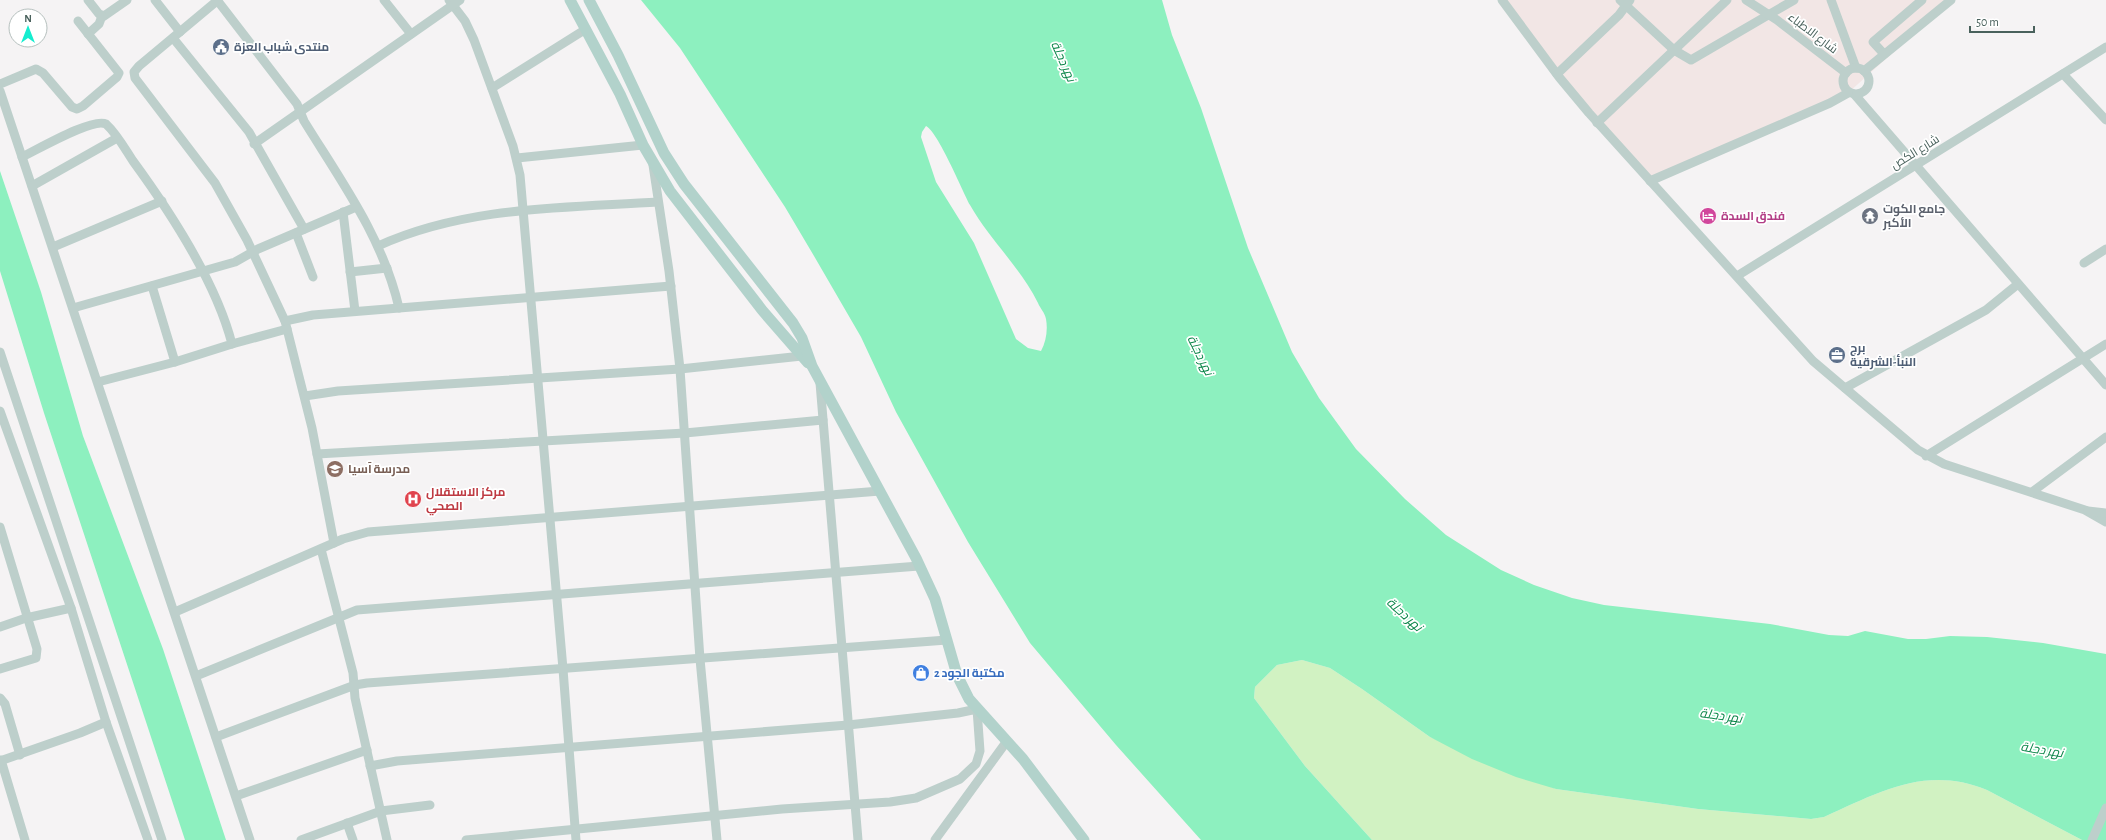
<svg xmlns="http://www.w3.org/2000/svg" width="2106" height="840" viewBox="0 0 2106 840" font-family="'Alegreya Sans',Cairo,sans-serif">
<rect width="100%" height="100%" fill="#f5f3f4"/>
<path fill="#f2e6e5" d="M1504 0H1951L1848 93 1650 181 1557 74Z"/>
<path fill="#d1f2c2" d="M1302 660 1330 668 1362 689 1430 737 1556 789 1698 809 1811 819 1824 817C1880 792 1926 765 1987 790L2082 840H1372L1305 766 1254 698 1255 687 1277 665Z"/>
<g fill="#8df0bf" fill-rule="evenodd">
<path d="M641 0H1162L1172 35 1201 108 1248 248 1292 352 1319 398 1356 449 1405 499 1446 535 1501 570 1534 585 1572 598 1604 605 1770 624 1829 635 1848 636 1865 631 1908 639H1926L1950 636 1987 637 2043 643 2106 654V840H2082L1987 790C1926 765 1880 792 1824 817L1811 819 1698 809 1556 789 1516 777 1472 759 1430 737 1362 689 1330 668 1302 660 1277 665 1255 687 1254 698 1305 766 1372 840H1201L1116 745 1030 643 968 542 896 412 861 337 814 256 785 207 680 48ZM926 126C938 132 962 190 970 205 990 240 1020 267 1038 303 1040 308 1045 313 1046 319 1048 330 1046 342 1041 351L1028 348 1016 339 974 243 936 182 921 137 922 132Z"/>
<path d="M0 171 41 292 83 436 163 649 226 840H185L44 413 0 271Z"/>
</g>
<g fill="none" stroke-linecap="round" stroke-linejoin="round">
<g stroke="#bdcfcb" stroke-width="9">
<path d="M88 0 99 14 104 16 127 0"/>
<path d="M155 0 180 32"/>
<path d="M217 0 297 104 304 121C341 181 383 238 399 308"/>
<path d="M218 0 139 66 134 72 135 78 215 183 247 240 285 321 312 428 334 543"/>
<path d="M384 0 411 34"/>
<path d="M449 0 465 21 474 40 513 146 520 175 563 669 576 840"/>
<path d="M1502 0 1559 77 1589 113 1813 361 1918 450 1944 464 2085 510 2106 522"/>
<path d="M1620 0 1674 50 1691 60 1794 0"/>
<path d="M1746 0 1777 20 1846 73"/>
<path d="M1831 0 1856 68"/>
<path d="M88 34 99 24 102 16"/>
<path d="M173 38 249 132 304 229"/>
<path d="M1884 54 1873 42 1922 0"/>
<circle cx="1856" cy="81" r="13"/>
<path d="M1864 71 1951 0"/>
<path d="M1557 74 1619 15 1630 0"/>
<path d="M2063 74 2106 120"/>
<path d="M0 84 36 69 43 73 72 107 77 109 83 106 117 77 119 73 78 21"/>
<path d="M492 88 586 29"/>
<path d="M0 91 250 840"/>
<path d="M1855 95 2106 385"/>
<path d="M1597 123 1727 0"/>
<path d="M254 144 460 0"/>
<path d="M22 157C37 150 93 117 106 124 117 134 125 149 133 161 171 213 216 282 232 344L175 362 98 382"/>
<path d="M517 158 643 145"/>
<path d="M653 165 669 271 680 369 700 659 717 840"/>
<path d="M1650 181 1830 103 1848 93"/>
<path d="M32 186 117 138"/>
<path d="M343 212 355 311"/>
<path d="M296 233 313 277"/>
<path d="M378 246C466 206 564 208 658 202"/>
<path d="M53 247 162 201"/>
<path d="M2084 263 2106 249"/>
<path d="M350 272 387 268"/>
<path d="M1737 276 2106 47"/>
<path d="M152 286 175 362"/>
<path d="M73 308 235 262 258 249 356 207"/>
<path d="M285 321 313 315 671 286"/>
<path d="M232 344 287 329"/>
<path d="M0 352 162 840"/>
<path d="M820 383 858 840"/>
<path d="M1845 388 1986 310 2018 284"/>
<path d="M305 396 338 391 680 369 802 356"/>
<path d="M0 411 71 608 106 722 148 840"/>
<path d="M317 454 685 433 823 420"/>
<path d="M1926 456 2106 344"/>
<path d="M2032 492 2106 437"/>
<path d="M2088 511 2106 513"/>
<path d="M0 527 37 649 36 658 0 669"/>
<path d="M321 549 353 673 355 698 387 840"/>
<path d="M175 612 343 539 368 532 880 491"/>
<path d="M0 627 26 618 71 608"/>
<path d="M196 676 357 610 919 566"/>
<path d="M0 698 5 704 20 755"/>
<path d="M216 737 355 685 367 683 947 640"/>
<path d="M1 760 25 840"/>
<path d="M0 761 80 733 106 722"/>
<path d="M370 766 397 761 848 725 958 713 977 709 980 751 976 764 960 779 916 798 890 802 782 809 466 840"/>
<path d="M236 796 367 750"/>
<path d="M347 823 353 840"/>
<path d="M301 840 381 811 430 805"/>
<path d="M935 840 1007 741"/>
<path d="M2092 840 2106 808"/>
</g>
<g stroke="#b2d2cb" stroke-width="11">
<path d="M570 0 620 94 643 145 670 191 762 310 808 363"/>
<path d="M589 0 618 55 664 153 684 184 793 323 802 338 812 366 916 558 935 599 957 675 969 699 1023 759 1084 840"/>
</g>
</g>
<defs>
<g id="civic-disc" transform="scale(0.9)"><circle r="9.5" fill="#5c6f8a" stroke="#fff"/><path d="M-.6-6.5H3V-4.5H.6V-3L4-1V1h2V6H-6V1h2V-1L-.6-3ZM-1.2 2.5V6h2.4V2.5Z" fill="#fff"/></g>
<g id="hotel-disc" transform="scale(0.9)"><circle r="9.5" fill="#d1479c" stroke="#fff"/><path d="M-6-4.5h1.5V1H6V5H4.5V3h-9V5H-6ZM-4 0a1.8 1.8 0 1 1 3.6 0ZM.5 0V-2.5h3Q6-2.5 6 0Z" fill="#fff"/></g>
<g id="temple-disc" transform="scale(0.9)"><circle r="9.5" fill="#6b7280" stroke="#fff"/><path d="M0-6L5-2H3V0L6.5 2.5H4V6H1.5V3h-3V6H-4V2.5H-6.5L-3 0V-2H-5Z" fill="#fff"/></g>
<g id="office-disc" transform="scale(0.9)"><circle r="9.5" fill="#5c6f8a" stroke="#fff"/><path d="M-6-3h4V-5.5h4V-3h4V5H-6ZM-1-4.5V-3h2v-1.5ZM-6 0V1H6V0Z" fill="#fff"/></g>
<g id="school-disc" transform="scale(0.9)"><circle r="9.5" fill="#8d6e63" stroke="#fff"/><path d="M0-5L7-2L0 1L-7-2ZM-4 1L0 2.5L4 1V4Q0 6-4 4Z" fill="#fff"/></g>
<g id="hospital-disc" transform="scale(0.9)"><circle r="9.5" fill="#e0444e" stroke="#fff"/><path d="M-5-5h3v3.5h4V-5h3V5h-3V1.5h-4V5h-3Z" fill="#fff"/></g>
<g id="shop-disc" transform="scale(0.9)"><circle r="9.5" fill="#3f7fe0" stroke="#fff"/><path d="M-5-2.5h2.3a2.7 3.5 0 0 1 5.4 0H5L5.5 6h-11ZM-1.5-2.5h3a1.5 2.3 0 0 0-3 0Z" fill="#fff"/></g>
</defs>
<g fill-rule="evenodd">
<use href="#civic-disc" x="221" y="47"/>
<use href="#hotel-disc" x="1708" y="216"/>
<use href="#temple-disc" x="1870" y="216"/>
<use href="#office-disc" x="1837" y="355"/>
<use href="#school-disc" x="335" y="469"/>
<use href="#hospital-disc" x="413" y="499"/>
<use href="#shop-disc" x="921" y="673"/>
</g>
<g text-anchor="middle" stroke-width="3.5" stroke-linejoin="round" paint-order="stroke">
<g font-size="12" fill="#49615c" stroke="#fff">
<text transform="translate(1813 33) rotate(37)" y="4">شارع الاطباء</text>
<text transform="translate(1915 152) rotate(-32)" y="4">شارع الكص</text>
</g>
<g font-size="12" font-weight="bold" fill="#4e5e75" stroke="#fff" text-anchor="start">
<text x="234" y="51">منتدى شباب العزة</text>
<text x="1850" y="352">برج<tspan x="1850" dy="14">النبأ-الشرقية</tspan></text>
</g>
<g font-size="12" font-weight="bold" fill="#5b616d" stroke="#fff" text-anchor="start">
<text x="1883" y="213">جامع الكوت<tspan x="1883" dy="14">الأكبر</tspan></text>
</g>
<g font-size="12" font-weight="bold" fill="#b23c85" stroke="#fff" text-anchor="start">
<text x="1721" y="220">فندق السدة</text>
</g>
<g font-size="12" font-weight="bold" fill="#785e54" stroke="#fff" text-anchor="start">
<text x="348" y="473">مدرسة آسيا</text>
</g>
<g font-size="12" font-weight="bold" fill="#be3a42" stroke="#fff" text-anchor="start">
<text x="426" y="496">مركز الاستقلال<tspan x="426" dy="14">الصحي</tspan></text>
</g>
<g font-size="12" font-weight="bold" fill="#366cbe" stroke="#fff" text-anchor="start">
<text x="934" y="677">مكتبة الجود 2</text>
</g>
<g font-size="13" font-style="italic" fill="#0a8548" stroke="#fff">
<text transform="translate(1064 61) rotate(66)" y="5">نهر دجلة</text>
<text transform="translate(1201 355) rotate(64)" y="5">نهر دجلة</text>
<text transform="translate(1405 614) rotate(42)" y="5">نهر دجلة</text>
<text transform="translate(1721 715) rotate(8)" y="5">نهر دجلة</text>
<text transform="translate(2042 749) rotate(9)" y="5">نهر دجلة</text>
</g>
</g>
<g transform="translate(28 28)"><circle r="19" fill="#ffffff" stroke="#b6c0be"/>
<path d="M0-3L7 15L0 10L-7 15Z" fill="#15edcf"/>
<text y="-6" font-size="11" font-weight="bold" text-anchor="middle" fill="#49615c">N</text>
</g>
<path d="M1970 26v6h64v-6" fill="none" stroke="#49615c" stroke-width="2"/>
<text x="1976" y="26" font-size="12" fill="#49615c" stroke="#ffffff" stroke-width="3" paint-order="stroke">50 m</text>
</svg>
